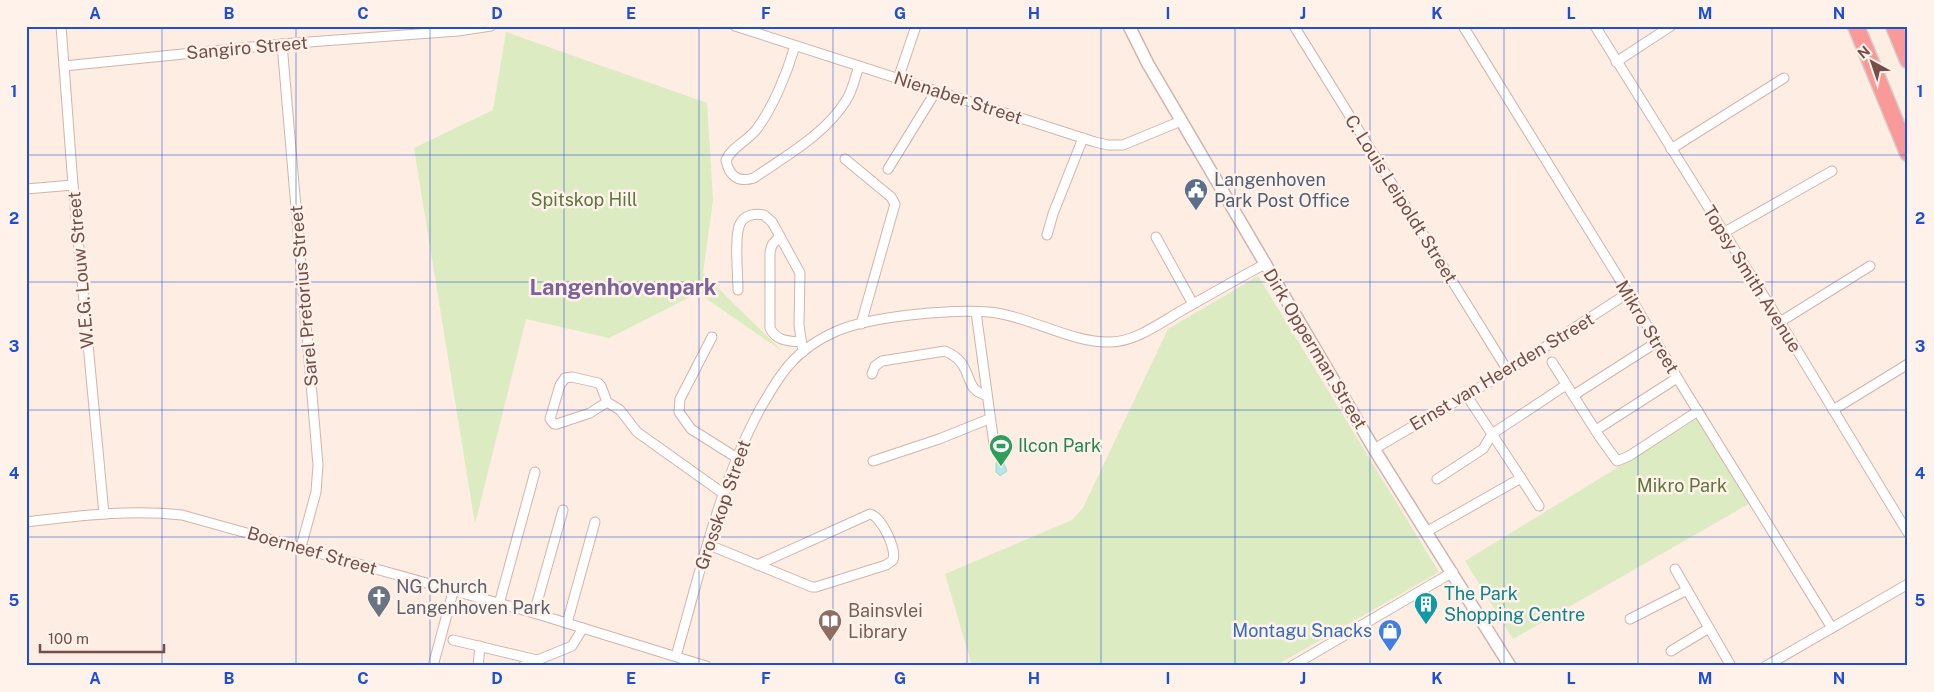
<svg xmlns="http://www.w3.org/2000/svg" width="1934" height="692" viewBox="0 0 1934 692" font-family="'Public Sans',sans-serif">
<rect width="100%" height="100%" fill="#fdede3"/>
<g fill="#dcebc1">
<path d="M506 32 707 103 713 200 703 273 782 351 698 293 609 338 526 319 475 524 414 148 493 110Z"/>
<path d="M1258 276 1439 572 1275 666H972L945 574 1072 520 1083 508 1168 329Z"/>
<path d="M1700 417 1752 502 1513 639 1465 561Z"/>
</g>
<path fill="#b7e7e2" stroke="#9dd9d4" d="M1003 461 1007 471 1000 476 996 472V463Z"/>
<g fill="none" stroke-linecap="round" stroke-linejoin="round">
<g stroke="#d1b4ac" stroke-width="11">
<g id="minor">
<path d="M61 26 73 185 104 514"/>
<path d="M735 26 1095 142 1108 145H1123L1181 121"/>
<path d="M1294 26 1508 371"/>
<path d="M1463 26 1628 293 1681 384 1832 628"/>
<path d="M1595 26 1780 322 1908 533"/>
<path d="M282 44 318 465 316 492 301 547"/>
<path d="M795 46C787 73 773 108 756 130 747 141 732 147 726 160 729 176 738 183 754 178 787 155 826 134 847 99 853 89 855 77 859 66"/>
<path d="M1616 62 1671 26"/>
<path d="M64 66 282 44 458 31 491 26"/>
<path d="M898 79 916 26"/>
<path d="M1671 149 1784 78"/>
<path d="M845 159 891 197 895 204 861 324"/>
<path d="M888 169 936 91"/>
<path d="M26 189 73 185"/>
<path d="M1723 233 1832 171"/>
<path d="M1047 235 1053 214 1083 138"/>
<path d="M780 236 772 245 770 252V328C776 341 788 341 801 342"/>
<path d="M1156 237 1193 304"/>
<path d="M738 290C738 276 734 235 740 224 744 215 755 213 764 215L772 222 800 273 799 325 803 352"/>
<path d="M976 312 994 444"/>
<path d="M1780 322 1870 266"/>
<path d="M712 337 680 399 679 412 691 429 737 458"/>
<path d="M1552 362 1599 436 1617 461 1629 456 1698 411"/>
<path d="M872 374 875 366 882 361 945 351C952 354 958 358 962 364 971 377 968 391 986 395"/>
<path d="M1574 395 1657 342"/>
<path d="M1467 396 1521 478"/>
<path d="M607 402 590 413 557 424H554L550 419 560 385 565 378 572 377 598 383 601 386 607 402 620 410 637 432 724 494"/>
<path d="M1833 410 1908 364"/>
<path d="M1596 430 1677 378"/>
<path d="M1374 449 1508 371 1628 293"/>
<path d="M873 461 939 439 989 419"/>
<path d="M1437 479 1483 449 1492 434 1566 385"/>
<path d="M26 522C79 516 129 509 182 515L534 613 706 666"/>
<path d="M1426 532 1521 478 1539 506"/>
<path d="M709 545 812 587H816L886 565 893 560C897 550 882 517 870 514L757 565"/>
<path d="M1675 569 1731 666"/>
<path d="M499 604 535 472"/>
<path d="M534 613 563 510"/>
<path d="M1630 619 1687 590"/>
<path d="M567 623 595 522"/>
<path d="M453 640 537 660"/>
<path d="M1671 651 1709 628"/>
<path d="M676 656C700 573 719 485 760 409 769 394 778 377 790 364 802 350 821 338 837 331 872 316 951 309 989 312 1029 316 1071 343 1110 342 1135 342 1160 323 1181 311 1209 295 1237 279 1265 264"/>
<path d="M433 666 453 592"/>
<path d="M478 666 480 646"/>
<path d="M523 666 572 646 583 628"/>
<path d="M1292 666 1453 572"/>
<path d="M1766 666 1908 584"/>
</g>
</g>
<g stroke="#d1b4ac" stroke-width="14">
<path id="tertiary" d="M1129 26 1148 64 1374 449 1510 666"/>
</g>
<g stroke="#d9cdcc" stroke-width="19">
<g id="motorway">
<path d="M1856 26 1908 153"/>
<path d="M1894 26 1908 60"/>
</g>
</g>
<use href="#minor" stroke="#fff" stroke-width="9"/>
<use href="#tertiary" stroke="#fff" stroke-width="11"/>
<use href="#motorway" stroke="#f99998" stroke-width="16"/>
</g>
<path fill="none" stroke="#1d4ed8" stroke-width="1" stroke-opacity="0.55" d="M162 26V666M296 26V666M430 26V666M564 26V666M699 26V666M833 26V666M967 26V666M1101 26V666M1235 26V666M1370 26V666M1504 26V666M1638 26V666M1772 26V666M26 155H1908M26 282H1908M26 410H1908M26 537H1908"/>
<defs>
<g id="civic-pin" transform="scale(1.25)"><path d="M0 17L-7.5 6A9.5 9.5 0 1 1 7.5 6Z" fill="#5c6f8a" stroke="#fff2ea"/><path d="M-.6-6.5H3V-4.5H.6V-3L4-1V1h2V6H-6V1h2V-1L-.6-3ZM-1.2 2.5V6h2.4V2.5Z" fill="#fff"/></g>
<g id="stadium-pin" transform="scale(1.25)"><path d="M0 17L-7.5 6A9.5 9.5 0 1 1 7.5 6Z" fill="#2e9e5b" stroke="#fff2ea"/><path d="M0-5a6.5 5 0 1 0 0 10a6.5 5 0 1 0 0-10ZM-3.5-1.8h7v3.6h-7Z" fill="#fff"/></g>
<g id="church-pin" transform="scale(1.25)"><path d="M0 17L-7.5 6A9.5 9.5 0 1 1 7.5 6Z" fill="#6b7280" stroke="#fff2ea"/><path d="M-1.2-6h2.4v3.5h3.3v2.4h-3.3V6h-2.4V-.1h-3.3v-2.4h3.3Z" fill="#fff"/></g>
<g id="building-pin" transform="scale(1.25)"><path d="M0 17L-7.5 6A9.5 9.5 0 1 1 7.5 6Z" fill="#0f9aa8" stroke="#fff2ea"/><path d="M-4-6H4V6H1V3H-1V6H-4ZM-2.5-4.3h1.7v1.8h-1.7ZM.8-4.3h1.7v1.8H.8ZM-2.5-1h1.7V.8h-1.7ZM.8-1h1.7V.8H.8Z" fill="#fff"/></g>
<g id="library-pin" transform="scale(1.25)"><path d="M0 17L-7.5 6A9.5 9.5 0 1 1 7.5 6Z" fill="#8d6e63" stroke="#fff2ea"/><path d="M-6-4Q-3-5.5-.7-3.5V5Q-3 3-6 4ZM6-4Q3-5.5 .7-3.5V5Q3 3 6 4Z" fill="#fff"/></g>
<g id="shop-pin" transform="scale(1.25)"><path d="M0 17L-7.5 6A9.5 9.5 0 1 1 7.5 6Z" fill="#3f7fe0" stroke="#fff2ea"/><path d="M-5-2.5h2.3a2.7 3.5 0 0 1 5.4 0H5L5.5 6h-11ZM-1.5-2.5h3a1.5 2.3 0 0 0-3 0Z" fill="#fff"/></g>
</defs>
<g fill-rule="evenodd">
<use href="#civic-pin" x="1196" y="190"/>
<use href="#stadium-pin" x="1001" y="446"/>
<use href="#church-pin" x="379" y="597"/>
<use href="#building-pin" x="1426" y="604"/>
<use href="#library-pin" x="830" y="621"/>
<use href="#shop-pin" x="1390" y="631"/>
</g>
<g text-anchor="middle" stroke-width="5" stroke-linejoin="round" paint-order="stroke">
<g font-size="18" fill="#764d48" stroke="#fff2ea">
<text transform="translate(247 48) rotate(-5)" y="6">Sangiro Street</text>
<text transform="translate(958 98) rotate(18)" y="6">Nienaber Street</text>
<text transform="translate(1401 199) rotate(58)" y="6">C. Louis Leipoldt Street</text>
<text transform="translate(81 270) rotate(-95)" y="6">W.E.G. Louw Street</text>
<text transform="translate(1752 279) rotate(58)" y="6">Topsy Smith Avenue</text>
<text transform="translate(304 296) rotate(-95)" y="6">Sarel Pretorius Street</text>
<text transform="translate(1647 327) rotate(59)" y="6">Mikro Street</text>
<text transform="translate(1315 349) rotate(59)" y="6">Dirk Opperman Street</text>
<text transform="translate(1502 372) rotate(-31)" y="6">Ernst van Heerden Street</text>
<text transform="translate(723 505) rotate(-71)" y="6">Grosskop Street</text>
<text transform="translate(312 551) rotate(16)" y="6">Boerneef Street</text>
</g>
<g font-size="18" fill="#4e5e75" stroke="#fff2ea" text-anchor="start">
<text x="1214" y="186">Langenhoven<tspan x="1214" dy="21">Park Post Office</tspan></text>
</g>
<g font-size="18" fill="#5c763d" stroke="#fff2ea">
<text x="584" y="206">Spitskop Hill</text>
<text x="1682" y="492">Mikro Park</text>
</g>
<g font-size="18" fill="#27864d" stroke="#fff2ea" text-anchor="start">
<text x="1018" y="452">Ilcon Park</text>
</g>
<g font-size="18" fill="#5b616d" stroke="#fff2ea" text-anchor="start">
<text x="396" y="593">NG Church<tspan x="396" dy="21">Langenhoven Park</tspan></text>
</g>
<g font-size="18" fill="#0d838f" stroke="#fff2ea" text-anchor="start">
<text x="1444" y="600">The Park<tspan x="1444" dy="21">Shopping Centre</tspan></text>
</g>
<g font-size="18" fill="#785e54" stroke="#fff2ea" text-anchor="start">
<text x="848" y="617">Bainsvlei<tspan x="848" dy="21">Library</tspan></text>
</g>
<g font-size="18" fill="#366cbe" stroke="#fff2ea" text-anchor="end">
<text x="1372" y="637">Montagu Snacks</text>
</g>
<g font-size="22" font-weight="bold" fill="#7a639a" stroke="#fff2ea">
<text x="623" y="295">Langenhovenpark</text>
</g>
</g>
<rect width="1934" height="692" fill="none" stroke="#fff2ea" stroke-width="55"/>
<g transform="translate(1872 62) rotate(320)" stroke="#fff2ea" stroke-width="4" paint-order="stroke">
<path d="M0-4L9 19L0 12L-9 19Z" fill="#764d48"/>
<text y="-8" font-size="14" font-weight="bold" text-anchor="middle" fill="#764d48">N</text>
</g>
<path d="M40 644v8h124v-8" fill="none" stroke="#764d48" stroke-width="2.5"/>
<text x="48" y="644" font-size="15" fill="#764d48" stroke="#fff2ea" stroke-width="4" paint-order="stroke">100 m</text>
<rect x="28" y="28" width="1878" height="636" fill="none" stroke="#1d4ed8" stroke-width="2"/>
<g font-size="16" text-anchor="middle" font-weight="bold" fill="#1d4ed8">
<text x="95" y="19">A</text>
<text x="229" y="19">B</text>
<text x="363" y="19">C</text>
<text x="497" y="19">D</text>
<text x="631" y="19">E</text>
<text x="766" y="19">F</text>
<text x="900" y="19">G</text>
<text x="1034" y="19">H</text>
<text x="1168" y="19">I</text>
<text x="1303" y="19">J</text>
<text x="1437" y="19">K</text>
<text x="1571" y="19">L</text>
<text x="1705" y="19">M</text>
<text x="1839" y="19">N</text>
<text x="14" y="97">1</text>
<text x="1920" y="97">1</text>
<text x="14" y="224">2</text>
<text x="1920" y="224">2</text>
<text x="14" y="352">3</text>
<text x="1920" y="352">3</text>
<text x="14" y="479">4</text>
<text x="1920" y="479">4</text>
<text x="14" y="606">5</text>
<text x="1920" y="606">5</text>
<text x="95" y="684">A</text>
<text x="229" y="684">B</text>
<text x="363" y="684">C</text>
<text x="497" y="684">D</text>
<text x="631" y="684">E</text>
<text x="766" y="684">F</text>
<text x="900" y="684">G</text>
<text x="1034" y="684">H</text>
<text x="1168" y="684">I</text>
<text x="1303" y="684">J</text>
<text x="1437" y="684">K</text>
<text x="1571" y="684">L</text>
<text x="1705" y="684">M</text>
<text x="1839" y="684">N</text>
</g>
</svg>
